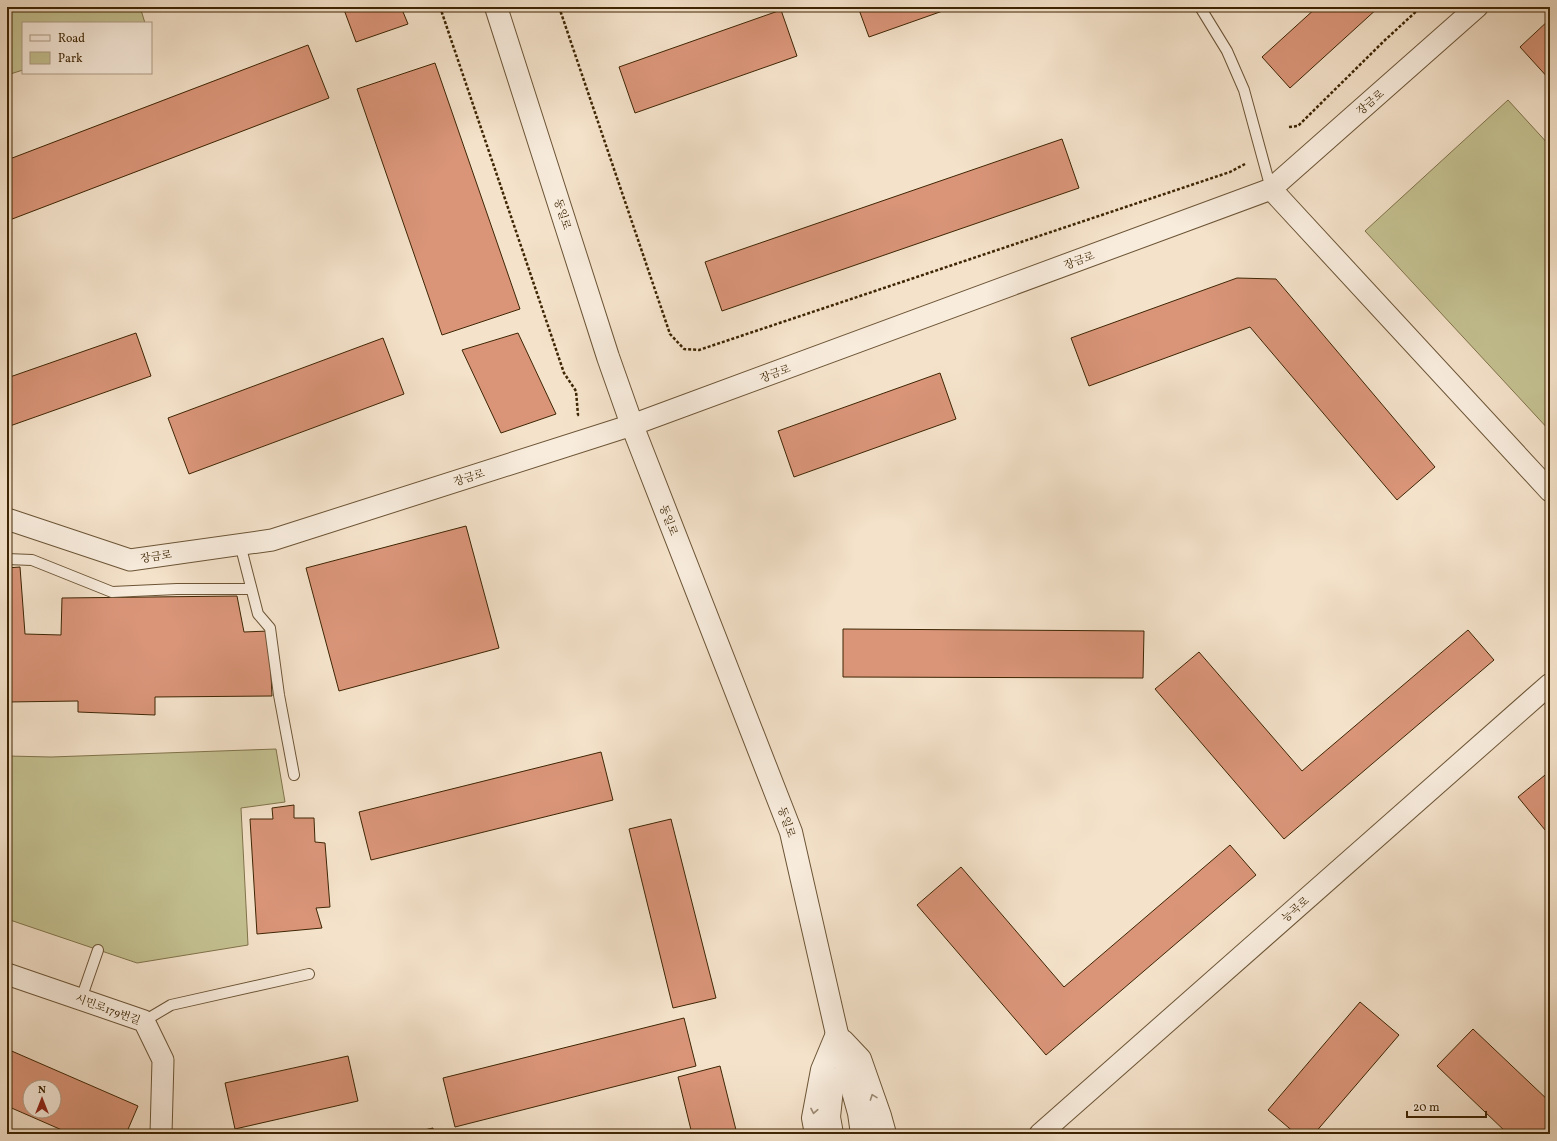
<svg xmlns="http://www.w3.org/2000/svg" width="1557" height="1141" viewBox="0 0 1557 1141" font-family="Vollkorn,'Noto Serif KR',serif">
<rect width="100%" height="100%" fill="#f4e2ca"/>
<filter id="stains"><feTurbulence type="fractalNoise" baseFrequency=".005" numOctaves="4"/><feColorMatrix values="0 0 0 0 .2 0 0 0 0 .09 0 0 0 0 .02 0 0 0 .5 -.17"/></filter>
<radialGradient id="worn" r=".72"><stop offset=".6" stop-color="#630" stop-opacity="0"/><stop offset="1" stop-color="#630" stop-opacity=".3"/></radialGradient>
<g fill="#c4c191" stroke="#81734a">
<path d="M7 7H140L145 23H23V70L7 75Z"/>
<path d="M1508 100 1550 146V431L1365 231Z"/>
<path d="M276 749 285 802 241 808 248 945 137 963 7 919V756L51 757Z"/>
</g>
<g fill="#da9579" stroke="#3e2503" fill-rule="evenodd">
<path d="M343 7H401L408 24 356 42Z"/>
<path d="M858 7H954L869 37Z"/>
<path d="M1317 7H1379L1290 88 1262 57Z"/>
<path d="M781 10 797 56 635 113 619 67Z"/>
<path d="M1550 19V80L1520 47Z"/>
<path d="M308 45 329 98 7 221V160Z"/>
<path d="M435 63 520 309 442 335 357 89Z"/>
<path d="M1062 139 1079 188 722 311 705 262Z"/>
<path d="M1237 278 1276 279 1435 467 1397 500 1250 327 1089 386 1071 338Z"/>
<path d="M136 333 151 376 7 427V378Z"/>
<path d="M518 333 556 414 501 433 462 350Z"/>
<path d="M383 338 404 394 189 474 168 418Z"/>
<path d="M940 373 956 419 794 477 778 431Z"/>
<path d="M466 526 499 648 339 691 306 568Z"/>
<path d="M20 567 25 634 61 635 62 598 237 596 244 632 269 631 272 696 155 697V715L78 712V701L7 702V568Z"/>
<path d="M843 629 1144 631 1143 678 843 677Z"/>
<path d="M1468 630 1494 660 1284 839 1155 689 1199 652 1302 771Z"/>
<path d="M601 752 613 800 371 860 359 812Z"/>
<path d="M1550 771V836L1518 797Z"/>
<path d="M294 805V818H314L315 842 325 843 330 907 316 908 322 928 257 934 250 819H273L272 808Z"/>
<path d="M671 819 716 998 673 1008 629 829Z"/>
<path d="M1230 845 1256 875 1046 1055 917 905 961 867 1064 987Z"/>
<path d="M1360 1002 1399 1035 1314 1134H1296L1268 1110Z"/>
<path d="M684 1018 696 1066 455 1127 443 1078Z"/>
<path d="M1473 1029 1550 1102V1134H1508L1437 1066Z"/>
<path d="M7 1049 138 1106 126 1134H71L7 1106ZM30 1087H54V1111H30Z"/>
<path d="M348 1056 358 1101 235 1129 225 1083Z"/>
<path d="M720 1066 737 1134H692L678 1077Z"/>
<path d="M433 1128 434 1134H406Z"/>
</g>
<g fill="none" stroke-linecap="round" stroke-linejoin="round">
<g stroke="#6c5435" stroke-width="12">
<g id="service">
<path d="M1200 7 1227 51 1244 90 1271 189"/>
<path d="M240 544 258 614 270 628 279 695 294 775"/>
<path d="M7 559 32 560 112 592 177 589H251"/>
<path d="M81 999 98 950"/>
<path d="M144 1021 171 1005 309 974"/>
</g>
</g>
<g stroke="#6c5435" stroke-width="23">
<g id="minor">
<path d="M1271 189 1550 491"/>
<path d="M7 519 130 560 272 540 632 425 1271 189 1477 7"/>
<path d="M7 974 144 1021 163 1060 161 1134"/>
<path d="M1040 1134 1550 684"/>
</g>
</g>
<g stroke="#6c5435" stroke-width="24">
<g id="tertiary">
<path d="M496 7 608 357 632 425 791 832 837 1034 859 1113 862 1134"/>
<path d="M843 1041 860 1059 880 1116 885 1134"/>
<path d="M816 1134 813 1118 822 1070 837 1034"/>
<path d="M832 1134 829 1117 833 1079"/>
</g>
</g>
<g stroke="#3e2503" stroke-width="2.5" stroke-dasharray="3 2" stroke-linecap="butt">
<path d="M440 7 564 373 576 391 578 415 576 416"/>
<path d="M559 7 670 334 684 349 699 350 1230 172 1245 164"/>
<path d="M1289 127 1298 126 1384 41 1421 7"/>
</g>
<use href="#service" stroke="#f8ecdd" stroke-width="10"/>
<use href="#minor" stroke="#f8ecdd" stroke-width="21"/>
<use href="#tertiary" stroke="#f8ecdd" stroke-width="22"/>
</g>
<defs><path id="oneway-chevron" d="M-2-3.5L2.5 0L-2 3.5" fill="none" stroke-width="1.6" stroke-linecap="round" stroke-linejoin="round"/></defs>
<g stroke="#9b8870">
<use href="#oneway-chevron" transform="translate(873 1097) rotate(-110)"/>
<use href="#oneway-chevron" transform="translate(814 1111) rotate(101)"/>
</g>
<g text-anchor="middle" stroke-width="3" stroke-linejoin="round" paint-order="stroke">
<g font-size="11" fill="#3e2503" stroke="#f8ecdd">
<text transform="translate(1370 102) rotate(-41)" y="4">장금로</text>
<text transform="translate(563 214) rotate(72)" y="4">동일로</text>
<text transform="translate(1079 260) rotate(-20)" y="4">장금로</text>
<text transform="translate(775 373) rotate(-20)" y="4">장금로</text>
<text transform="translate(469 477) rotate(-18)" y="4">장금로</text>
<text transform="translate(669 520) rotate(69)" y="4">동일로</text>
<text transform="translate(156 556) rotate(-8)" y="4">장금로</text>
<text transform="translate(787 822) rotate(71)" y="4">동일로</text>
<text transform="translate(1295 909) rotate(-41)" y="4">능곡로</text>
<text transform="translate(108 1009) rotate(20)" y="4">시민로179번길</text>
</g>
</g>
<rect width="1557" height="1141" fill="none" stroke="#f4e2ca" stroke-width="24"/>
<rect x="8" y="8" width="1541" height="1125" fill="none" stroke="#3e2503" stroke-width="2"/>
<rect x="12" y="12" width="1533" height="1117" fill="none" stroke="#3e2503"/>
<rect x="22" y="22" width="130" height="52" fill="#f8ecdd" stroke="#ae9c86"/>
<rect x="30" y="35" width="20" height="6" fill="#f8ecdd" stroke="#ae9c86"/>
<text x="58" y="42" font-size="12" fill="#3e2503">Road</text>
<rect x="30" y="52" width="20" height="12" fill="#c4c191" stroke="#ae9c86"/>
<text x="58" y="62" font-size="12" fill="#3e2503">Park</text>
<g transform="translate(42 1099)"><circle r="19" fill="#f8ecdd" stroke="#ae9c86"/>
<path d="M0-3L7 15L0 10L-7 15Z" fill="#8f2418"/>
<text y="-6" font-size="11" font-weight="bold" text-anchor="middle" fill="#3e2503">N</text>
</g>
<path d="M1407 1111v6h79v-6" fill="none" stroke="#3e2503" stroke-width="2"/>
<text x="1413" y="1111" font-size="12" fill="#3e2503" stroke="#f8ecdd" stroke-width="3" paint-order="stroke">20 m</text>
<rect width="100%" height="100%" filter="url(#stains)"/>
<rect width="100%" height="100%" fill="url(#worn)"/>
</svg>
